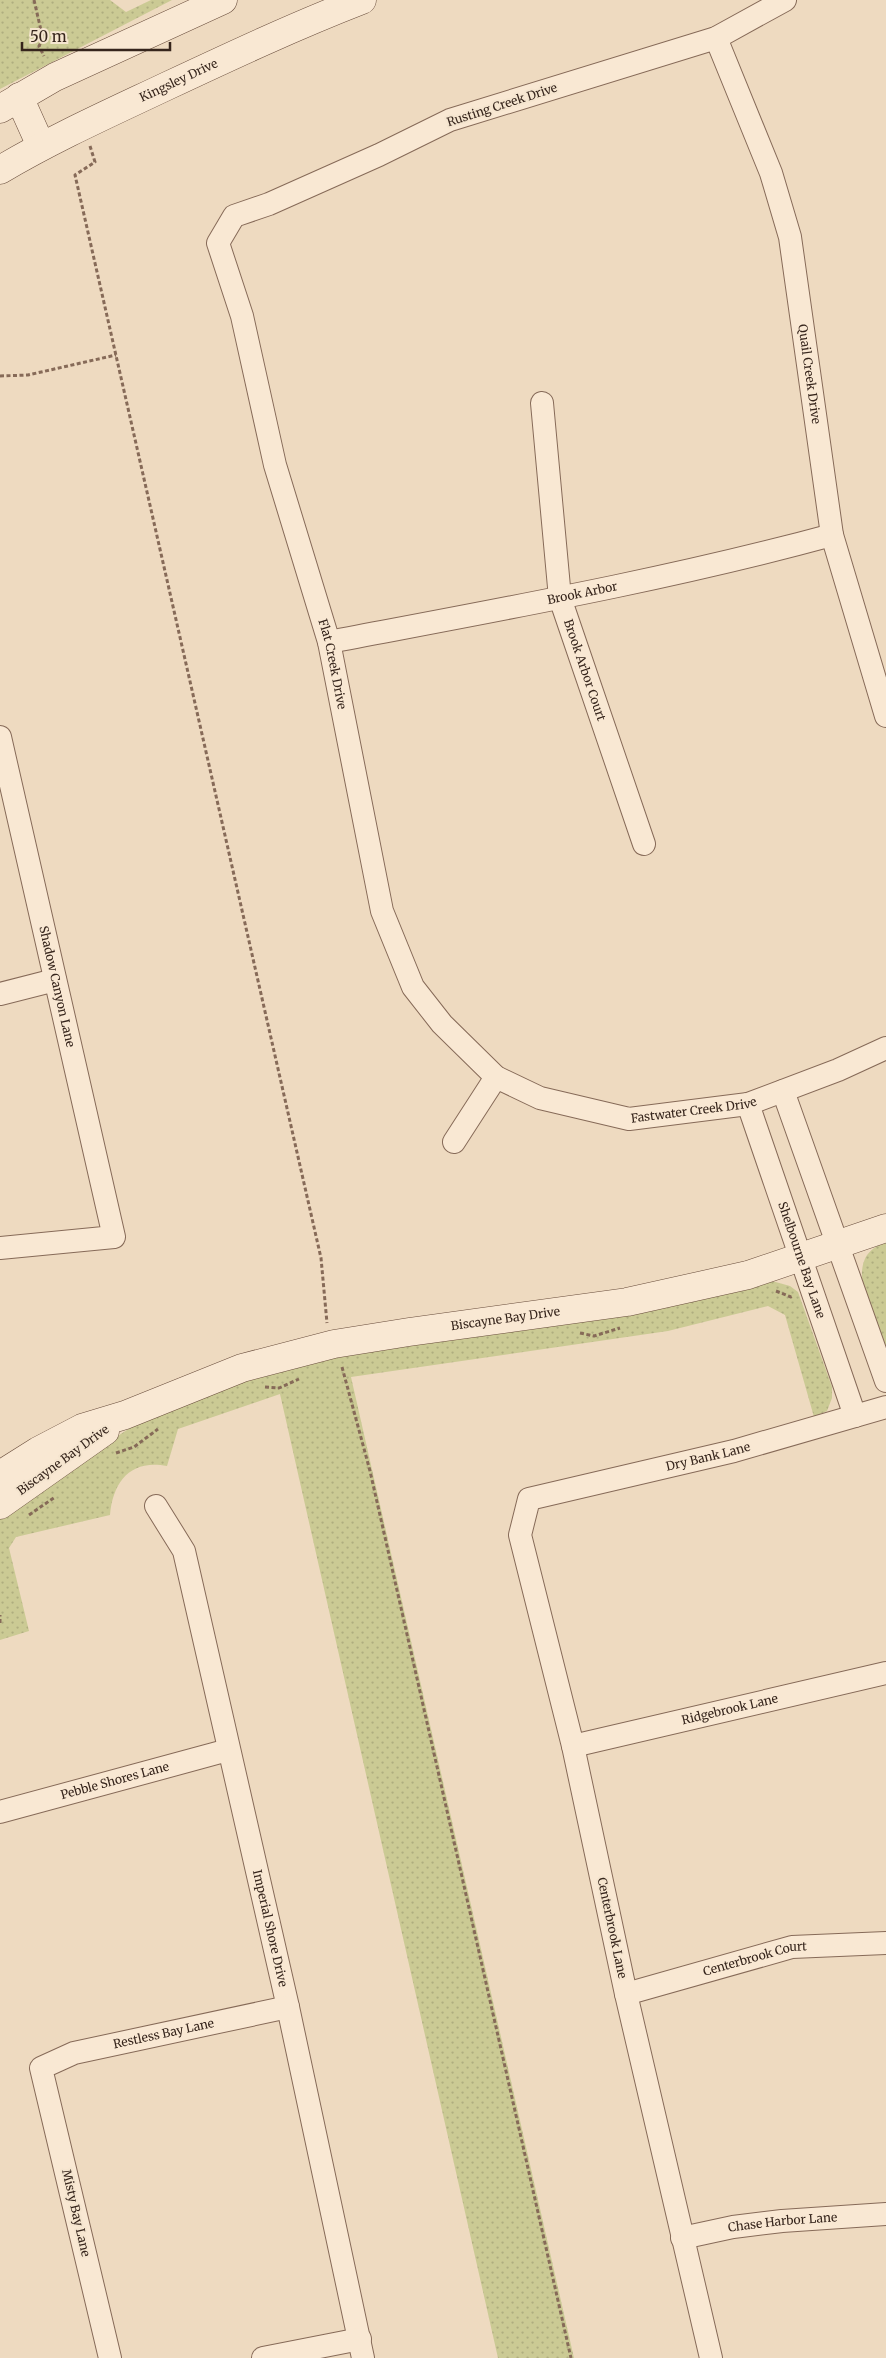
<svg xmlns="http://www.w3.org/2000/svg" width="886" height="2358" viewBox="0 0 886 2358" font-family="Merriweather,serif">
<defs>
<pattern id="grass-dots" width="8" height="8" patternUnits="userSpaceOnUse" patternTransform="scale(1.25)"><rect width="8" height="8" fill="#cbca94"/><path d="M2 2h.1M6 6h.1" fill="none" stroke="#afad7f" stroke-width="1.8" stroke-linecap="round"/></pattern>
</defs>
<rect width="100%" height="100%" fill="#eedac0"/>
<g fill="url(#grass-dots)">
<path d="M0 0H110L126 12 151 0H172L0 89Z"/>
<path d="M886 1242V1348L862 1279C861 1260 867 1249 886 1242Z"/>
<path d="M772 1281 790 1286 798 1292 832 1387V1398L827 1411 814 1417 785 1315 768 1306 668 1331 351 1377 574 2358H498L280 1394 178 1429 167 1466C131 1459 113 1481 110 1515L16 1537 9 1548 29 1631 0 1640V1513L133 1426 205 1394 274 1372 346 1354Z"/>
</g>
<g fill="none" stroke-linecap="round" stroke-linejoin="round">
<g stroke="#866a58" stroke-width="24">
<g id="street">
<path id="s1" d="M785 0 716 38 450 120 379 155 269 204 234 216 218 243 242 316 275 465 329 642 382 911 413 987 442 1024 496 1077 540 1098 629 1119 748 1104 838 1070 886 1048"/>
<path id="s2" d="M716 38 771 173 790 237 832 535 886 716"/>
<path id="s3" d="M542 403 560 598 644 844"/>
<path id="s4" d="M329 642C497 610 667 580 832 535"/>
<path id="s5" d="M0 737 114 1237 0 1248"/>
<path d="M0 994 55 980"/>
<path d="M783 1091 886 1381"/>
<path id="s6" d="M748 1104 855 1416"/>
<path d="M454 1142 496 1077"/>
<path id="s7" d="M156 1506 184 1551 288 2007 363 2358"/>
<path id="s8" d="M573 1746 886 1673"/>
<path id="s9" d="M0 1812 228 1750"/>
<path id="s10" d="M626 1994 792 1947 886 1943"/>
<path id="s11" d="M682 2238 733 2227 782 2221 886 2214"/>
<path id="s12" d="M110 2358 41 2068 74 2053 288 2007"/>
<path d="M263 2358 360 2339"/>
<path id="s13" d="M711 2358 626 1994 573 1746 520 1535 529 1499 734 1451 886 1407"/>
</g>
</g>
<g stroke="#684c3b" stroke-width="29">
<g id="secondary">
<path d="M19 97 41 146"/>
<path d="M0 109 55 77 223 0"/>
<path id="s14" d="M0 170C54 138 110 113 167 86 231 56 295 26 362 0"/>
<path id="s15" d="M0 1475 38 1451 82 1428 125 1415 242 1368 334 1344 409 1332 627 1302 748 1275 886 1228"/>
<path d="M0 1505 105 1431"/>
</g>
</g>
<g stroke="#866a58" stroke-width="3" stroke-dasharray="4 2.5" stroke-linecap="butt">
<path d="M34 0 43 39 39 46 44 56"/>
<path d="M90 146 95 162 75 175 321 1258 327 1323"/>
<path d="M0 376 28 375 116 355"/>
<path d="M776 1291 791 1297 793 1296"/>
<path d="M580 1333 594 1336 620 1328"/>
<path d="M342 1367 370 1471 571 2358"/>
<path d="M265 1387 279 1388 299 1379"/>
<path d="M116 1453 134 1447 158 1429"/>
<path d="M29 1515 55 1497"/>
<path d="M0 1623V1615"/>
</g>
<use href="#street" stroke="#f9e8d3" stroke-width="22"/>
<use href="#secondary" stroke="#f9e8d3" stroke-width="28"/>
</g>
<g text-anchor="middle" stroke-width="4" stroke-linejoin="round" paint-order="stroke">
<g font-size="12" fill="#36251c" stroke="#f5e5cf">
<text dy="4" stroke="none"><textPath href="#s14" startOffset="200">Kingsley Drive</textPath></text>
<text transform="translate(502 105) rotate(-18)" y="4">Rusting Creek Drive</text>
<text dy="4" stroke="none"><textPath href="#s2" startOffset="351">Quail Creek Drive</textPath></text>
<text dy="4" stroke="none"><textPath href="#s4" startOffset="258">Brook Arbor</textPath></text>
<text dy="4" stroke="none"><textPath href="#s1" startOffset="1062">Flat Creek Drive</textPath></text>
<text dy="4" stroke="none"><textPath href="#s3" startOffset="272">Brook Arbor Court</textPath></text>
<text dy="4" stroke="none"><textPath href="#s5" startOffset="256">Shadow Canyon Lane</textPath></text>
<text dy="4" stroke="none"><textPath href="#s1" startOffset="1724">Fastwater Creek Drive</textPath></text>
<text dy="4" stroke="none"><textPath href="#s6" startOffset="165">Shelbourne Bay Lane</textPath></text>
<text dy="4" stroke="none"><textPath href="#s15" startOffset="534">Biscayne Bay Drive</textPath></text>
<text dy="4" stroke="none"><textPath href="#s13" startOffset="1066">Dry Bank Lane</textPath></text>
<text transform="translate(63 1460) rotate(-36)" y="4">Biscayne Bay Drive</text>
<text dy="4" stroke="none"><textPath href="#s8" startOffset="161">Ridgebrook Lane</textPath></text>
<text dy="4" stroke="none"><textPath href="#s9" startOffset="119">Pebble Shores Lane</textPath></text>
<text dy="4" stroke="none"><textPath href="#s7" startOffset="440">Imperial Shore Drive</textPath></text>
<text transform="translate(612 1928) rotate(78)" y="4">Centerbrook Lane</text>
<text dy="4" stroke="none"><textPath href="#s10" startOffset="134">Centerbrook Court</textPath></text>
<text dy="4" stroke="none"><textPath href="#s12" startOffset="426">Restless Bay Lane</textPath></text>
<text transform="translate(76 2213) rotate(77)" y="4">Misty Bay Lane</text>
<text dy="4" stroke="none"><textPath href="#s11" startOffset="102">Chase Harbor Lane</textPath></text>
</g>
</g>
<path d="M22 42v8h148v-8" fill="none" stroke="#36251c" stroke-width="2.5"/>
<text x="30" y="42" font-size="15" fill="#36251c" stroke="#f5e5cf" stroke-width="4" paint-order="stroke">50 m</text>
</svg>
